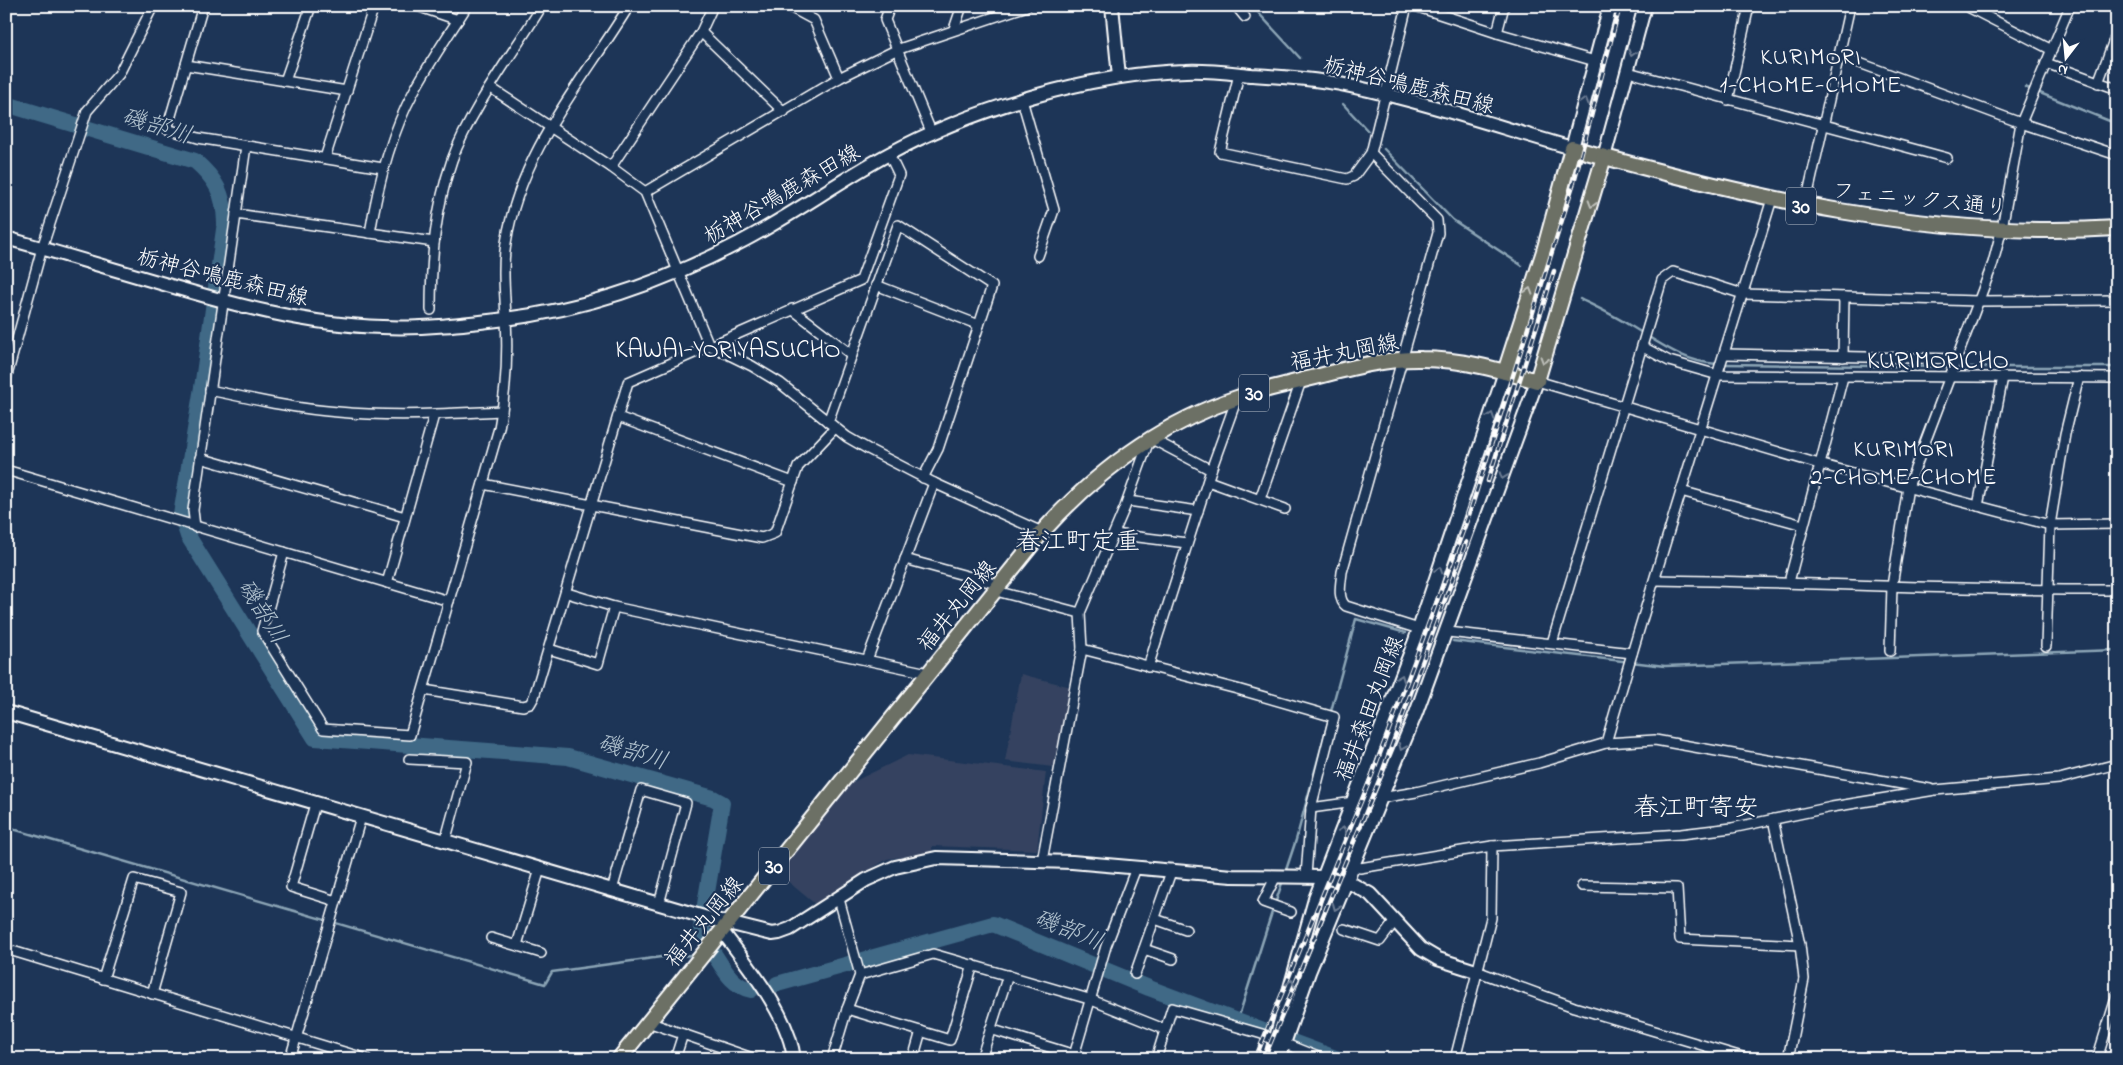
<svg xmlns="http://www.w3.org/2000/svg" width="2123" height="1065" viewBox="0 0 2123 1065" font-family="'Indie Flower','Klee One',sans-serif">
<rect width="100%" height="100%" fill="#1d3557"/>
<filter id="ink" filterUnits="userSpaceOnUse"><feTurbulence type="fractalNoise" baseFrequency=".02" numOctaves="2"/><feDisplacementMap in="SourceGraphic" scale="10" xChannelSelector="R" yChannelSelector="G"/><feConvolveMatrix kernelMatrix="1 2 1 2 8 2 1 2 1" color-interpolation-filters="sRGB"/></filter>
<g filter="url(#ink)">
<g fill="#344360">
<path d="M1021 674 1071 687 1053 767 1005 761Z"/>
<path d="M908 755 1046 772 1037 850 932 846V853L887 859 815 904 779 874 849 784Z"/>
</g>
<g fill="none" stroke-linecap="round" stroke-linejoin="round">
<g stroke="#8ca5b6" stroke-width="2.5">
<path d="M1252 6 1300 58"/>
<path d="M2025 87 2117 124"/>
<path d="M1343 104 1368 131"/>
<path d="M1384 149 1453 220 1521 265"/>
<path d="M1580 299C1596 307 1613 315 1629 325 1658 342 1683 362 1717 364"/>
<path d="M1723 364 1950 367"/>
<path d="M1955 367H2117"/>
<path d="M1453 641 1665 666 2117 650"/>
<path d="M6 827 545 984 552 972 661 957 694 955"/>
<path d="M1285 873 1296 840 1356 619 1406 633"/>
<path d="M1275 904 1283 880"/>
<path d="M1238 1019 1273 909"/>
</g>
<g stroke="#3f6986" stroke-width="16">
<path d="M6 104 195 161C216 179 224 194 225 222L203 381 181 515 188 536 315 738 568 757 713 798 722 803 701 928 707 939"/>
<path d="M714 954C724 969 732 986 751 990"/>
<path d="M777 984 993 924 1149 988 1338 1059"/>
</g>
<g stroke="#fff" stroke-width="12">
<g id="street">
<path d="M203 6 167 129 198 138 383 168"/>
<path d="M417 6 458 20"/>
<path d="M788 6 814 20 839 78"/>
<path d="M890 6 885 20 932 134"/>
<path d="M1236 6 1245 17"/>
<path d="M1415 6 1497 33 1595 61"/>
<path d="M1966 6 2052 50"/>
<path d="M954 29 962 6"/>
<path d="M701 32 784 112"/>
<path d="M1497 33 1504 6"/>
<path d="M1838 55 2021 123 2117 155"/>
<path d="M2046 63 2117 89"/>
<path d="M186 65 347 91"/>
<path d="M1628 72 1947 158"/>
<path d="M1239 74 1220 152 1347 179 1354 176 1371 153 1407 6"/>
<path d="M285 81 311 6"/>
<path d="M2098 83 2117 32"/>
<path d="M491 88 611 167 645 192 709 345 752 366 780 383 847 437 868 449 934 483 1042 532"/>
<path d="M1022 100 1054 210 1038 256"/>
<path d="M1728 100 1749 6"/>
<path d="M1371 153 1437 220 1438 233 1342 572C1341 583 1337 599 1346 606L1419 629"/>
<path d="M325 158 374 6"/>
<path d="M611 167 701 32 713 6"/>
<path d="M645 192 839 78 896 50 1027 6"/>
<path d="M1805 207 1850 6"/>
<path d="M236 214 434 242"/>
<path d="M370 233C378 184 390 135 414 91 430 62 449 34 467 6"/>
<path d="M876 285 979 325"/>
<path d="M792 309 852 355"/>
<path d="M431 310C431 259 435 209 452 160 470 110 514 52 542 6"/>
<path d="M1643 347 1669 361 1718 375 2117 378"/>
<path d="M1725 354 1958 359"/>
<path d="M1843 357 1844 297"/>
<path d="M6 379 42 248 87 111 119 74 153 6"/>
<path d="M1537 381 1819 464 2050 525 2117 524"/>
<path d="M210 390C252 399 295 409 338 412 393 417 447 414 502 411"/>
<path d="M618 417 793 482"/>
<path d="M828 422 898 225 992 286 938 449 923 478"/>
<path d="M200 458 405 517"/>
<path d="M6 470 449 601"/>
<path d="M1211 470 1237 398"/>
<path d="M1208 481 1285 509"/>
<path d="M483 484 762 538 775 533 798 467 835 428"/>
<path d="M1681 491 1803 525"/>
<path d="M1260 499 1301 381"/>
<path d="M1128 501 1198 511"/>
<path d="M1978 506 2003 377"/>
<path d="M195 527 193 510 246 146"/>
<path d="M1114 534 1187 543"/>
<path d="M284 552 262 631 323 729 410 735 499 428C506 392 508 355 506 319 505 293 502 269 506 243 520 151 582 83 629 6"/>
<path d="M905 559 1000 585"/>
<path d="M1655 580C1809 582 1963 591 2117 590"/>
<path d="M1789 582 1843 377"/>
<path d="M387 583 434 415"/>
<path d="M996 591 1080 613 1082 649 1042 861"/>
<path d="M567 593 614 607 928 673"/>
<path d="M1080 613 1125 507 1150 438 1211 470 1148 667"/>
<path d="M1448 632 1632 653"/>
<path d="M1552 643 1662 280 1673 272 1743 294 1978 301 2117 300"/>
<path d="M2046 646 2050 525 2065 434 2079 377"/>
<path d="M549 649 598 664 614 607"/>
<path d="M1082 649 1237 689 1334 717 1311 808 1306 876"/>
<path d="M1890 651 1892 586 1908 487 1993 263 2002 228 2021 123 2070 6"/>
<path d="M867 660 934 483"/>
<path d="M424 690 523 706 530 704 534 697 628 382 861 280 899 175 889 154"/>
<path d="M1606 743C1658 560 1716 380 1772 199"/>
<path d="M409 759 467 762 445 842"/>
<path d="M1381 798 1416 792 1539 763 1606 743 1655 740 1930 789"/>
<path d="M315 804 291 887 336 901"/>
<path d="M1311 808 1354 802"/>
<path d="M1773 819 1800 945 1804 979 1788 1059"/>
<path d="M1353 865 1360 868 1492 846 1681 834 1732 828 1832 807 1935 790 2059 779 2117 764"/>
<path d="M1276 876 1263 902 1291 912"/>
<path d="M1582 886 1677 888 1680 939 1800 945"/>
<path d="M612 890 641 790 686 803 659 904"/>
<path d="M1155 919 1186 930"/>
<path d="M1344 929 1380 941 1395 921"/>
<path d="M491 938 541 953"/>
<path d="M517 945 540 869"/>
<path d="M6 949 367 1059"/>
<path d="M1144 949 1173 959"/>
<path d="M1479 972 1574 1007 1749 1059"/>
<path d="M1135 974 1172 869"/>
<path d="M860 975 933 954 1089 999 1164 1029"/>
<path d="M103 979 134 879 181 892 152 994"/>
<path d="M847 1009 950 1040 973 965"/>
<path d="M648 1022 755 1059"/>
<path d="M990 1029 1088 1059"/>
<path d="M1283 1043 1323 1059"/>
<path d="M290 1059 361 817"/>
<path d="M675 1059 683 1034"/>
<path d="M832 1059 847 1009 860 975 839 899"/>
<path d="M913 1059 921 1031"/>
<path d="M981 1059 1008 975"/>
<path d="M1073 1059 1106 946 1136 868"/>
<path d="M1156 1059 1172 1008 1262 1034 1275 1041"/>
<path d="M1455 1059 1491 918 1492 846"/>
<path d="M2097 1059 2117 995"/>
</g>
</g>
<g stroke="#fff" stroke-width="16">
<g id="secondary">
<path d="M1112 6 1119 77"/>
<path d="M1604 157 1645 6"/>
<path d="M6 238C59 253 112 269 164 284 235 305 307 325 382 327 422 329 465 324 505 319 587 309 666 281 739 243 790 217 837 182 887 155 971 109 1092 73 1186 71 1208 70 1231 73 1252 75 1285 77 1318 79 1350 86 1425 102 1499 127 1572 148L1610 6"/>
<path d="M6 712 704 917 772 934 779 933 790 929 866 880 895 867 936 858 1072 862 1232 876 1324 877 1352 884 1370 894 1421 949 1438 959 1479 972"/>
<path d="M722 931C748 966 789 1015 794 1059"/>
<path d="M1281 1052 1309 972 1416 713 1537 381"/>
<path d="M1270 1059 1315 899 1415 641 1505 372"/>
</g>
</g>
<g stroke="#fff" stroke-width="18">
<g id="primary">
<path d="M1505 372 1544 251 1572 148C1751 198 1930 240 2117 228"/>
<path d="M619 1059 1042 532C1096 472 1159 424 1237 398 1260 390 1283 386 1307 379 1344 370 1383 358 1422 359 1462 359 1499 370 1537 381L1604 157"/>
</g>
</g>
<use href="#street" stroke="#1d3557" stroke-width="9"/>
<use href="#secondary" stroke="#1d3557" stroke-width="12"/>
<use href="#primary" stroke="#6c7065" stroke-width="14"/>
<g stroke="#fff" stroke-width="4.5">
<g id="rail">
<path d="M1488 481 1554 271"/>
<path d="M1255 1059 1372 775 1469 515 1574 182 1620 6"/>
<path d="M1264 1059 1380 778 1466 542"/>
</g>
</g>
<use href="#rail" stroke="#1d3557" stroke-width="2.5" stroke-dasharray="8" stroke-linecap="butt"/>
</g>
<defs><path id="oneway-chevron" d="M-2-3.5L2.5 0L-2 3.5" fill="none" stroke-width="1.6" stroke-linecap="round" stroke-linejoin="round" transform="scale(1.25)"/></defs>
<g stroke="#6c7c92">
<use href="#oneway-chevron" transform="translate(1632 53) rotate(105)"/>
<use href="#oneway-chevron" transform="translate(1585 101) rotate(-75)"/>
<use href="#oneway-chevron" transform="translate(1491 416) rotate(-72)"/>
<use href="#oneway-chevron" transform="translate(1503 476) rotate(109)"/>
<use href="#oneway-chevron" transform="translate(1439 570) rotate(-72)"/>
<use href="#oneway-chevron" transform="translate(1401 678) rotate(-69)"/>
<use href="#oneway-chevron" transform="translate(1402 747) rotate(113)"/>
<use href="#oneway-chevron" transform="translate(1343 830) rotate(-69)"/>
<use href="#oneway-chevron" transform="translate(1336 907) rotate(112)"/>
<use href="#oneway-chevron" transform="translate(1291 983) rotate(-74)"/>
</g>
<g stroke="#bdbfba">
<use href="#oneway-chevron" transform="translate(1592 204) rotate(107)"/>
<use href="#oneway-chevron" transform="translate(1529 291) rotate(-73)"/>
<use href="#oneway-chevron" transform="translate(1544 360) rotate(107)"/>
</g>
</g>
<g text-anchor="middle" stroke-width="4.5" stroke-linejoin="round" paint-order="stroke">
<g fill="#1d3557" stroke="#bbc2cd" stroke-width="1">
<rect x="1786" y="187.5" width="30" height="37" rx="4"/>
<rect x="1239" y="374.5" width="30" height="37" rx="4"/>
<rect x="759" y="847.5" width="30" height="37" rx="4"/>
</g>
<g font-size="21" font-weight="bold" fill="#fff">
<text x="1801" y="213">30</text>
<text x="1254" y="400">30</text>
<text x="774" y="873">30</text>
</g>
<g font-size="22" fill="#fff" stroke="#1d3557">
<text transform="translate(1409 84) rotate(14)" y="8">栃神谷鳴鹿森田線</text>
<text transform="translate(781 193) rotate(-30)" y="8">栃神谷鳴鹿森田線</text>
<text transform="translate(1920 198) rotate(6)" y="8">フェニックス通り</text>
<text transform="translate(223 276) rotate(14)" y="8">栃神谷鳴鹿森田線</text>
<text transform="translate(1344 351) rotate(-11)" y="8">福井丸岡線</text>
<text transform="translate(956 605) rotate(-51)" y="8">福井丸岡線</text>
<text transform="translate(1368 708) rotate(-69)" y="8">福井森田丸岡線</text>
<text transform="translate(703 921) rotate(-51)" y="8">福井丸岡線</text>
</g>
<g font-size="24" letter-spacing="1" fill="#fff" stroke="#1d3557">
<text x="1811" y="64">KURIMORI<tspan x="1811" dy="28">1-CHOME-CHOME</tspan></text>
<text x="1904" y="456">KURIMORI<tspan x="1904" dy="28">2-CHOME-CHOME</tspan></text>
</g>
<g font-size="24" font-style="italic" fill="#b2c3cf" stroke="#1d3557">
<text transform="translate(157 125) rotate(17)" y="8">磯部川</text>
<text transform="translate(263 611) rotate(58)" y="8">磯部川</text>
<text transform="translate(633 751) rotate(17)" y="8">磯部川</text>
<text transform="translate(1069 929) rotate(22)" y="8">磯部川</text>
</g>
<g font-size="25" fill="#fff" stroke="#1d3557">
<text x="728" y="357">KAWAI-YORIYASUCHO</text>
<text x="1938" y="368">KURIMORICHO</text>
<text x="1078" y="549">春江町定重</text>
<text x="1696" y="815">春江町寄安</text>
</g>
</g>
<rect width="2123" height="1065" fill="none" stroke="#1d3557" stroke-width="25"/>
<rect x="12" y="12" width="2098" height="1040" fill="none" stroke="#fff" stroke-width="2" filter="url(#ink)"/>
<g transform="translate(2066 58) rotate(196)" stroke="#1d3557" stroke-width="4" paint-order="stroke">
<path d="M0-4L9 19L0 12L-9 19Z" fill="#ffffff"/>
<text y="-8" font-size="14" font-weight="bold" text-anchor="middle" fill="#ffffff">N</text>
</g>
</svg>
